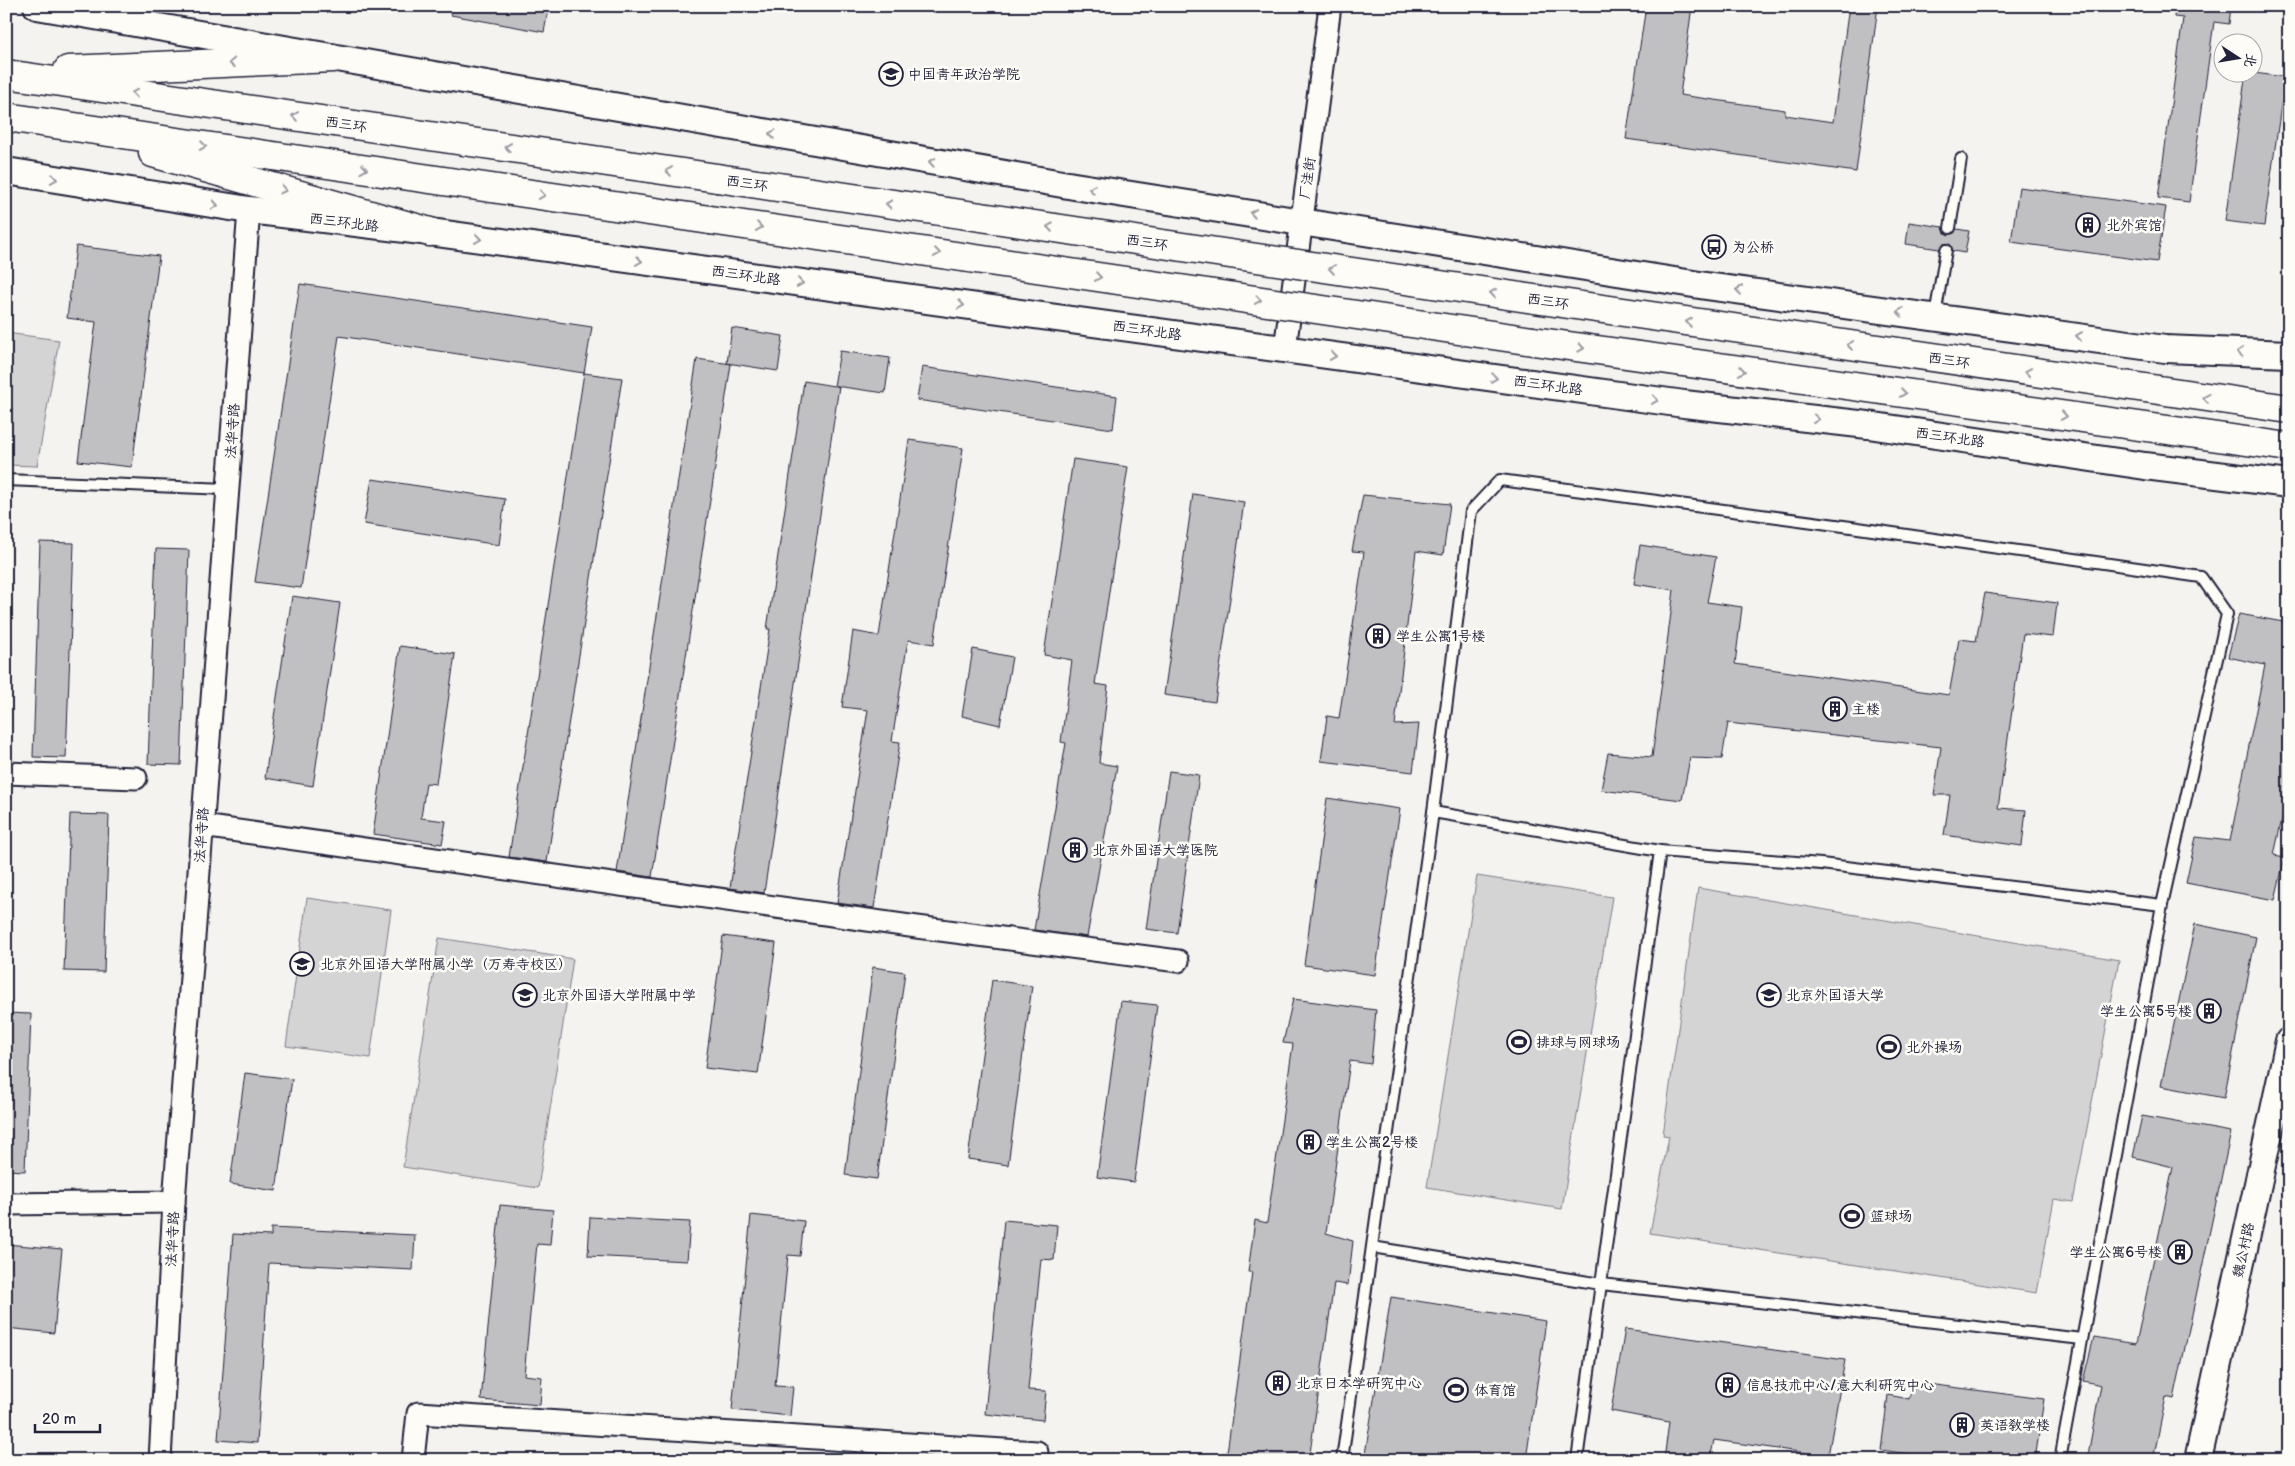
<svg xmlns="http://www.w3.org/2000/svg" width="2295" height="1466" viewBox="0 0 2295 1466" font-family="'Balsamiq Sans','LXGW WenKai TC',sans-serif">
<rect width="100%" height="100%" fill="#f4f3ef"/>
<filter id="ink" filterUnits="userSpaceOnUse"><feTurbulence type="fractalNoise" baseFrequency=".02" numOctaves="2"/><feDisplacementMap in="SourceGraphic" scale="10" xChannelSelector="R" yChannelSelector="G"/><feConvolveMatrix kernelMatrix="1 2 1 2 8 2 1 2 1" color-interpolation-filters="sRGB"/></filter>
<g filter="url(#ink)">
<g fill="#d5d4d5" stroke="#7c7b88">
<path d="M6 333 59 340 37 466 6 465Z"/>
<path d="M1477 876 1612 897 1562 1209 1427 1187Z"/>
<path d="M1698 888 2119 960 2073 1202 2054 1199 2037 1293 1650 1233 1669 1136 1663 1135Z"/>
<path d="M307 898 391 910 370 1058 286 1046Z"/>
<path d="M439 938 573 959 538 1188 403 1167Z"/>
</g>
<g fill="#c0bfc2" stroke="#22223b">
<path d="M451 6H549L544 32 451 15Z"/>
<path d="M1646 6H1692L1680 95 1785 110V115L1833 122 1849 6H1878L1856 172 1626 139Z"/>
<path d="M2175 6H2231L2229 24 2214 22 2189 202 2158 198 2183 18 2174 17Z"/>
<path d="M2246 72 2285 77 2264 226 2225 221Z"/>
<path d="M2019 187 2166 207 2157 262 2011 242Z"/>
<path d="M1909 222 1943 227 1945 233 1949 235 1957 229 1969 231 1965 253 1953 251 1951 245 1947 243 1939 249 1906 244Z"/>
<path d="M76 246 159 256 132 467 78 461 96 322 67 318Z"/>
<path d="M300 284 592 327 584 373 339 336 301 588 255 582Z"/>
<path d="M732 328 783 336 778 371 727 363Z"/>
<path d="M840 351 890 358 885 393 835 386H839L764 893 730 888 770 629H767L804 381 834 386Z"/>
<path d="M697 359 731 364 652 877 617 872Z"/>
<path d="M922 367 1117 396 1113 429 917 400Z"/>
<path d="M584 373 622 378 547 862 509 857Z"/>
<path d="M909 440 963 448 934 644 908 640 892 741 900 742 874 908 837 903 868 710 842 707 853 631 879 636Z"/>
<path d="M1073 459 1128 467 1095 684 1108 686 1099 763 1117 766 1087 937 1034 930 1066 743 1061 742 1072 660 1044 655Z"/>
<path d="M372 479 505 499 499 545 364 524Z"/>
<path d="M1193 494 1244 502 1215 702 1164 695Z"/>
<path d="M1363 495 1450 504 1443 555 1416 551 1395 725 1419 724 1413 772 1321 761 1327 716 1339 718 1364 552 1352 551Z"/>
<path d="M40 542 74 543 66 758 33 757Z"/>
<path d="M1640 545 1716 557 1707 602 1742 607 1735 664 1949 695 1959 639 1976 641 1985 593 2057 603 2053 637 2023 634 1998 808 2026 810 2022 846 1944 835 1950 795H1934L1941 747 1728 723 1722 759 1690 758 1682 800 1601 790 1608 753 1652 757 1674 590 1634 584Z"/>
<path d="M156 549 189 550 181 765 148 764Z"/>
<path d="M292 596 340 603 313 786 265 778Z"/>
<path d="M2239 614 2289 623V787L2274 855 2285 857 2275 900 2186 883 2196 837 2230 841 2265 665 2228 657Z"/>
<path d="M400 646 455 654 436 784 426 783 421 818 446 821 442 844 373 834Z"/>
<path d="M973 649 1012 657 1000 725 962 716Z"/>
<path d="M1169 771 1199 775 1177 933 1146 929Z"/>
<path d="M1327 798 1400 809 1375 975 1304 965Z"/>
<path d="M70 814 109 815 104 972 64 971Z"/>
<path d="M2195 924 2256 937 2224 1098 2161 1086Z"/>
<path d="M723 936 776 943 758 1074 705 1068Z"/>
<path d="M873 967 905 972 877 1179 845 1175Z"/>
<path d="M992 980 1032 986 1008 1165 968 1159Z"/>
<path d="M1293 999 1376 1010 1371 1064 1350 1061 1326 1233 1353 1241 1348 1285 1334 1283 1309 1460H1226L1252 1272H1248L1255 1220 1267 1223 1293 1044 1283 1043Z"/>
<path d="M1121 1001 1157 1005 1134 1182 1097 1177Z"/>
<path d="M6 1013 31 1014 25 1171 6 1170Z"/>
<path d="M245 1073 292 1079 276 1191 230 1184Z"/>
<path d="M2142 1116 2231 1132 2174 1399 2166 1397 2153 1460H2087L2101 1385 2083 1381 2094 1337 2136 1344 2173 1167 2133 1157Z"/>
<path d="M500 1205 553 1210 550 1245 537 1244 524 1375 542 1377 540 1405 481 1400Z"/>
<path d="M751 1215 804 1221 800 1256 788 1255 775 1386 793 1387 790 1416 732 1410Z"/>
<path d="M590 1217 690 1222 687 1261 588 1256Z"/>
<path d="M1004 1220 1057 1225 1054 1260 1041 1259 1028 1390 1046 1391 1043 1420 985 1414Z"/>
<path d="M271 1228 415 1235 413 1270 269 1263 257 1443 218 1440 233 1234 271 1236Z"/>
<path d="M6 1244 62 1249 54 1333 6 1328Z"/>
<path d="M1391 1297 1546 1321 1526 1460H1364Z"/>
<path d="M1625 1329 1845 1360 1828 1456 1714 1440 1710 1460H1664L1669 1422 1611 1411Z"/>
<path d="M1913 1382 2044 1399 2035 1460H1949L1881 1450 1888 1395 1909 1399Z"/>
</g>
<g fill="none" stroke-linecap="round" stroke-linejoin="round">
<g stroke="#22223b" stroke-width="14">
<g id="service">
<path d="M1950 228 1961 159"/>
<path d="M1935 316 1946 250"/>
<path d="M6 480 227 489"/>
<path d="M1433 812 1660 851 1821 864 2162 905"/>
<path d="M1372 1247 1601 1284 2082 1339"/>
<path d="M1342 1460 1433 812 1471 511 1500 480 1851 527 2201 577 2227 614 2162 905 2060 1460"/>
<path d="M1577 1460 1660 851"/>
</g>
</g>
<g stroke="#22223b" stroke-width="25">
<g id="minor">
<path d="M1285 349 1330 6"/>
<path d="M6 773 136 778"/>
<path d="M202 826 917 927 1178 961"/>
<path d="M6 1204 174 1202"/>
<path d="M160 1460 174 1202 249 210"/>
<path d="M413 1460 418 1413 1037 1452"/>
</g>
</g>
<g stroke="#22223b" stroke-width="30">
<g id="tertiary">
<path d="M37 6 1074 186 1706 286 2165 349 2289 354"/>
<path d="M6 171 249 210 430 232 1684 404 1868 425 2145 466 2289 484"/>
<path d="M2198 1460 2289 1041"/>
</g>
</g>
<g stroke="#22223b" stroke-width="31">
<g id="trunk">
<path d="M68 70 333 58"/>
<path d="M6 74 717 178"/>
<path d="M6 117 710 220"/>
<path d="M153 153 430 232"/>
<path d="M1541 300 2289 409"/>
<path d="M1533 341 2289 447"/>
</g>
</g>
<use href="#service" stroke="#fdfcf7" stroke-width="10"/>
<use href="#minor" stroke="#fdfcf7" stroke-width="21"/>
<use href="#tertiary" stroke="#fdfcf7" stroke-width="26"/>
<use href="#trunk" stroke="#fdfcf7" stroke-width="28"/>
<g stroke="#22223b" stroke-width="31" stroke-linecap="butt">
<g id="trunk-bridge">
<path d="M717 178 1541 300"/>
<path d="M710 220 1533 341"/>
</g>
</g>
<use href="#trunk-bridge" stroke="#fdfcf7" stroke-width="28"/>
</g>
<defs><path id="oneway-chevron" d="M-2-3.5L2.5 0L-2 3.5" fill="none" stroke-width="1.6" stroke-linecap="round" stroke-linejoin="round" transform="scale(1.25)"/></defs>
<g stroke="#9a9aa2">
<use href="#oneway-chevron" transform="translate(232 63) rotate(177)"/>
<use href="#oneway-chevron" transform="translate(135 93) rotate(-172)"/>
<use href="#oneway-chevron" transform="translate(295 116) rotate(-172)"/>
<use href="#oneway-chevron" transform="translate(772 134) rotate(-170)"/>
<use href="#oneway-chevron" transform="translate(203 146) rotate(8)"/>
<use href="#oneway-chevron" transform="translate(508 147) rotate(-172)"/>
<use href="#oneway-chevron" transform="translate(932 162) rotate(-170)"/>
<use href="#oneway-chevron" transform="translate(364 169) rotate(8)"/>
<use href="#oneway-chevron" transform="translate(669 171) rotate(-172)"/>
<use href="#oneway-chevron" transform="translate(54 179) rotate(9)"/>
<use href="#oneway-chevron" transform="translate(1092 189) rotate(-171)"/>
<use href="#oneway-chevron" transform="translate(283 190) rotate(16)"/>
<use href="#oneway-chevron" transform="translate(542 195) rotate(8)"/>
<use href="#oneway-chevron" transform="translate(889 204) rotate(-172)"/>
<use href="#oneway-chevron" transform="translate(215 205) rotate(9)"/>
<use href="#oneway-chevron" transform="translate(1253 213) rotate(-171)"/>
<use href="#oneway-chevron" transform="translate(759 227) rotate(8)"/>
<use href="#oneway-chevron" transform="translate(1050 227) rotate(-172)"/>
<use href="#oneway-chevron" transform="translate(478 239) rotate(8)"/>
<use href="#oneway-chevron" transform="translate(937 253) rotate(8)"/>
<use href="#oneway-chevron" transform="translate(639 261) rotate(8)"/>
<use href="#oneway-chevron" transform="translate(1332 269) rotate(-172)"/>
<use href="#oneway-chevron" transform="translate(1098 277) rotate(8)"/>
<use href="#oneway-chevron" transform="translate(800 283) rotate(8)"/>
<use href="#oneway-chevron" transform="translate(1739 290) rotate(-172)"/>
<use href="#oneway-chevron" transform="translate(1493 293) rotate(-172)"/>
<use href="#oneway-chevron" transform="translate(1258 300) rotate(8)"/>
<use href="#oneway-chevron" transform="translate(961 305) rotate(8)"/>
<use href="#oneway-chevron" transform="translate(1900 312) rotate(-173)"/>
<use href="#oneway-chevron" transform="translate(1689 322) rotate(-172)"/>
<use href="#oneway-chevron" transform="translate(2079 336) rotate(-172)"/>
<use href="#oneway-chevron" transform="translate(1850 345) rotate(-172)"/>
<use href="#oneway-chevron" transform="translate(1581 348) rotate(8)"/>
<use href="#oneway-chevron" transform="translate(2240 352) rotate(-177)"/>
<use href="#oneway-chevron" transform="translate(1333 356) rotate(8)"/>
<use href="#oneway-chevron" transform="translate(1742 371) rotate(8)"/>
<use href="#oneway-chevron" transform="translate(2028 372) rotate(-172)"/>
<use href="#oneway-chevron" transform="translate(1494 378) rotate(8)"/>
<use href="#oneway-chevron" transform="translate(1903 393) rotate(8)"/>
<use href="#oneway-chevron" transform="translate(2206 398) rotate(-172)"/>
<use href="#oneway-chevron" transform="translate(1655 400) rotate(8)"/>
<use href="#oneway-chevron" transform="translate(2064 416) rotate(8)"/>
<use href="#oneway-chevron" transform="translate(1816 419) rotate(6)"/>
</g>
</g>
<defs>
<g id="university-ring" transform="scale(1.25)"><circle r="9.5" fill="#fdfcf7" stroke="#22223b" stroke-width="1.5"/><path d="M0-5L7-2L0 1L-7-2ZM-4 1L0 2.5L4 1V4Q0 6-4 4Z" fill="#22223b"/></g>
<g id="building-ring" transform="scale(1.25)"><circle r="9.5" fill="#fdfcf7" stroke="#22223b" stroke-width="1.5"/><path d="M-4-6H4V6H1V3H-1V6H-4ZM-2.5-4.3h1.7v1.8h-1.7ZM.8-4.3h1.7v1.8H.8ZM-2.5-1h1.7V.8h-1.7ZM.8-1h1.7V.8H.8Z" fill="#22223b"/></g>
<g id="bus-ring" transform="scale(1.25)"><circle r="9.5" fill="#fdfcf7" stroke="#22223b" stroke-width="1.5"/><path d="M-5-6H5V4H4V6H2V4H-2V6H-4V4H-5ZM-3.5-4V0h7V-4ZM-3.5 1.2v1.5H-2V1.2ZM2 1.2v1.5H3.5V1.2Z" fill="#22223b"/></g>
<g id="school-ring" transform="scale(1.25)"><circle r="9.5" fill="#fdfcf7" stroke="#22223b" stroke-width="1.5"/><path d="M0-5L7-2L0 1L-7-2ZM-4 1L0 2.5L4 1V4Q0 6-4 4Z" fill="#22223b"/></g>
<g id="stadium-ring" transform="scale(1.25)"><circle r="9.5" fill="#fdfcf7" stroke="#22223b" stroke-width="1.5"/><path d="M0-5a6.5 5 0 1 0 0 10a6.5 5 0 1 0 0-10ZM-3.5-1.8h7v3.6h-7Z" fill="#22223b"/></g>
</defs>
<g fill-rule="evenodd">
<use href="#university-ring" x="891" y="74"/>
<use href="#building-ring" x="2088" y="225"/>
<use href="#bus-ring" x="1714" y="247"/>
<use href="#building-ring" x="1378" y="636"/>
<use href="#building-ring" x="1835" y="709"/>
<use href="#building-ring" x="1075" y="850"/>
<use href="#school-ring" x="302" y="964"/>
<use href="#school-ring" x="525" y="995"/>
<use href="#university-ring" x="1769" y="995"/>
<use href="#building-ring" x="2209" y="1011"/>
<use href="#stadium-ring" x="1519" y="1042"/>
<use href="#stadium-ring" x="1889" y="1047"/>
<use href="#building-ring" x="1309" y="1142"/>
<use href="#stadium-ring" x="1852" y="1216"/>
<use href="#building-ring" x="2180" y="1252"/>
<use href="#building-ring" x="1278" y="1383"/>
<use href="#building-ring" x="1728" y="1385"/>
<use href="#stadium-ring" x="1456" y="1390"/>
<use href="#building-ring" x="1962" y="1425"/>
</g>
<g text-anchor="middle" stroke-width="5" stroke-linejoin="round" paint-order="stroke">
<g font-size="14" fill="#22223b" stroke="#fdfcf7" text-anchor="start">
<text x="908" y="79">中国青年政治学院</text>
<text x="2106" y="230">北外宾馆</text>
<text x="1732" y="252">为公桥</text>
<text x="1396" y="641">学生公寓1号楼</text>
<text x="1852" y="714">主楼</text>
<text x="1092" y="855">北京外国语大学医院</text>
<text x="320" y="969">北京外国语大学附属小学（万寿寺校区）</text>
<text x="542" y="1000">北京外国语大学附属中学</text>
<text x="1786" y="1000">北京外国语大学</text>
<text x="2192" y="1016" text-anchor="end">学生公寓5号楼</text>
<text x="1536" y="1047">排球与网球场</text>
<text x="1906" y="1052">北外操场</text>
<text x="1326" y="1147">学生公寓2号楼</text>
<text x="1870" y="1221">篮球场</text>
<text x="2162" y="1257" text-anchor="end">学生公寓6号楼</text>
<text x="1296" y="1388">北京日本学研究中心</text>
<text x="1746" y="1390">信息技术中心/意大利研究中心</text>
<text x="1474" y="1395">体育馆</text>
<text x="1980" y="1430">英语教学楼</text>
</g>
<g font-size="14" fill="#22223b" stroke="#fdfcf7">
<text transform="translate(346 124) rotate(8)" y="5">西三环</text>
<text transform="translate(1307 178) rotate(-82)" y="5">厂洼街</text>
<text transform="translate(747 183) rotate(8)" y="5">西三环</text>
<text transform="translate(344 222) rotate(7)" y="5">西三环北路</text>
<text transform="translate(1147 242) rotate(8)" y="5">西三环</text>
<text transform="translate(746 275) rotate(8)" y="5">西三环北路</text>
<text transform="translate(1548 301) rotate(8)" y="5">西三环</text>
<text transform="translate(1147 330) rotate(8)" y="5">西三环北路</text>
<text transform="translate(1949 360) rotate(8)" y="5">西三环</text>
<text transform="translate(1548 385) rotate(8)" y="5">西三环北路</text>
<text transform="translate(232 431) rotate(-86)" y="5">法华寺路</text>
<text transform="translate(1950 437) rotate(8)" y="5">西三环北路</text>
<text transform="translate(201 835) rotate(-86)" y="5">法华寺路</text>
<text transform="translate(172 1239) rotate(-87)" y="5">法华寺路</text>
<text transform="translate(2243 1250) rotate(-78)" y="5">魏公村路</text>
</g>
</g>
<rect width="2295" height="1466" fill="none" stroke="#fdfcf7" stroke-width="25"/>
<rect x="12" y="12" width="2270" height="1441" fill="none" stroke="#22223b" stroke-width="2" filter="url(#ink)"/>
<g transform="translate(2238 58) rotate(102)"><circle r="24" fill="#fdfcf7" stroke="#a5a5ac"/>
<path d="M0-4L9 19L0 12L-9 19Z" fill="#22223b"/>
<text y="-8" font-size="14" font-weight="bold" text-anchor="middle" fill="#22223b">北</text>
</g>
<path d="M35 1424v8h65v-8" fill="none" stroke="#22223b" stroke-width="2.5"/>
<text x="42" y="1424" font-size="15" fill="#22223b" stroke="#fdfcf7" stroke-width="4" paint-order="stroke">20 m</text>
</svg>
